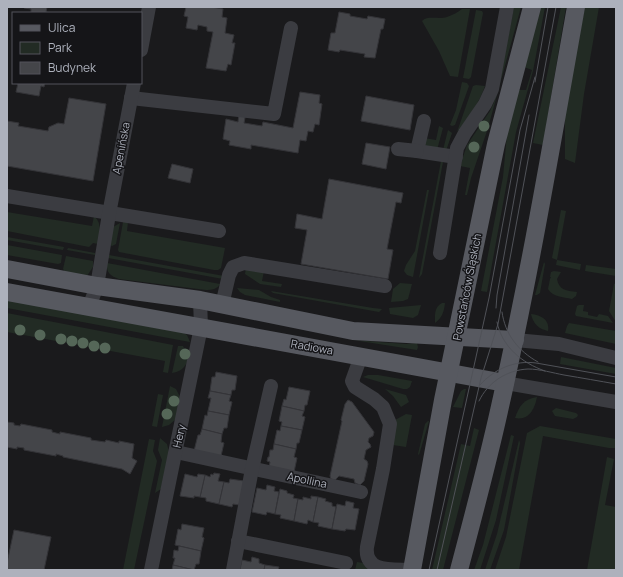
<svg xmlns="http://www.w3.org/2000/svg" width="623" height="577" viewBox="0 0 623 577" font-family="Manrope,sans-serif">
<rect width="100%" height="100%" fill="#1a1a1c"/>
<g fill="#222b24">
<path d="M514 7H521L488 128 471 178 467 195H465L470 168 460 166 467 145 490 111 494 102 501 74Z"/>
<path d="M540 7H545L533 71 516 132 487 292 481 291 503 177 507 134 518 90H526L532 70 524 67Z"/>
<path d="M561 7H566L543 145 533 143Z"/>
<path d="M585 7H599L584 94 575 163 565 159V108Z"/>
<path d="M462 9H470L458 77 450 76 439 51 422 21C428 15 439 20 447 17 453 15 458 12 462 9Z"/>
<path d="M476 10 482 11 483 13 471 77 469 79 463 78Z"/>
<path d="M462 82 467 83 469 86 455 125 452 126 450 125 456 110Z"/>
<path d="M476 85 485 86C479 104 468 118 457 132L473 86Z"/>
<path d="M439 126 443 128 437 150 422 147 424 138 436 140Z"/>
<path d="M448 130 452 133 446 151 443 150Z"/>
<path d="M441 161 443 162 422 274 419 278Z"/>
<path d="M427 190H429L413 277 407 275 404 271 406 265 415 251Z"/>
<path d="M561 210 566 211 557 260 581 264 580 270 556 265 557 260 552 258Z"/>
<path d="M7 212 92 226 94 216C103 224 99 234 98 244L93 243 89 247 7 231Z"/>
<path d="M123 222H128L127 231 225 248 221 268 218 270H214L119 252 118 250Z"/>
<path d="M120 223 116 244 112 246 110 245 113 227Z"/>
<path d="M7 237 64 247 63 250 7 240Z"/>
<path d="M7 245 62 255 61 263 58 264 7 255Z"/>
<path d="M68 248 95 253V255L67 250Z"/>
<path d="M109 255 224 276 223 279 108 258Z"/>
<path d="M66 256 93 261V267L87 276H68L63 269Z"/>
<path d="M544 262 545 264 540 293 537 295H535Z"/>
<path d="M107 263 220 284C218 289 211 290 206 290L119 279C110 276 106 272 107 263Z"/>
<path d="M586 265 616 269V276L585 271Z"/>
<path d="M246 268 264 271 262 281 282 284 281 287 260 284 245 274Z"/>
<path d="M554 271 561 272 557 279C559 290 566 291 577 292L576 296 572 299C563 297 553 297 548 289L550 279 551 277H550L551 272Z"/>
<path d="M400 283 412 284 408 299 403 301 391 302 393 289Z"/>
<path d="M616 283V322L609 311 614 284Z"/>
<path d="M237 288 259 290 271 297 280 300V302L245 295 240 292Z"/>
<path d="M271 291 373 308 382 309 379 312 273 293Z"/>
<path d="M7 300 184 333 187 335 190 342 7 308Z"/>
<path d="M442 303H445C444 312 442 318 435 323 435 315 434 307 442 303Z"/>
<path d="M421 305 418 315 413 318 390 314 389 308Z"/>
<path d="M579 305H584L583 311 588 312V315L597 317 599 314 608 316 613 323 576 316 575 314 577 306Z"/>
<path d="M7 313 173 345 168 373 163 372 165 361 7 332Z"/>
<path d="M531 314C541 315 550 320 548 331 539 329 533 324 531 314Z"/>
<path d="M569 323 616 331V344L565 333 567 326Z"/>
<path d="M353 340 406 344 417 343 418 347 417 350Z"/>
<path d="M178 346H183L185 350 190 351C188 363 185 371 172 373Z"/>
<path d="M561 357 616 368V374L560 364Z"/>
<path d="M368 375H378L412 381 410 387 407 389H403L363 377Z"/>
<path d="M170 386 176 389 180 397 176 419 169 425 162 427Z"/>
<path d="M385 389 406 395 409 402 401 407 393 396Z"/>
<path d="M464 389H466L462 408 453 407 461 391Z"/>
<path d="M158 394 163 395 157 427 152 426Z"/>
<path d="M537 397C535 408 529 421 515 418 519 406 524 399 537 397Z"/>
<path d="M556 408 576 413 578 415 577 417 573 419 555 416 552 411Z"/>
<path d="M406 414 412 415 406 447 393 445 395 420Z"/>
<path d="M428 421H429L419 455 418 454 425 424Z"/>
<path d="M540 426 616 439V448H609L543 436 519 570H495L506 537 527 433Z"/>
<path d="M474 428 479 430 443 570H432L461 444 470 446Z"/>
<path d="M511 435 514 436 496 520 480 570H474L483 545Z"/>
<path d="M160 438 167 444 169 452 161 489 155 493 162 460 158 450Z"/>
<path d="M149 439 155 440 153 451 157 461 134 570H123Z"/>
<path d="M519 440 520 443 504 530 490 570H485L497 534Z"/>
<path d="M607 457 614 459 605 505 616 507V570H587Z"/>
<path d="M357 562 363 563 369 570H355Z"/>
</g>
<g fill="#444549" stroke="#343438">
<path d="M24 7H47L46 12 51 13H31V9L24 8Z"/>
<path d="M186 7H211L223 9 222 17 227 18 225 33 234 35 232 43H235L231 65 228 64 226 71 206 68 213 32 207 31V27L198 25 197 30 186 28 188 17 184 16Z"/>
<path d="M339 12 350 14V16L367 19 368 16 385 19 383 29H381L375 58 364 57 365 54 340 50 339 52 328 50 331 33H335Z"/>
<path d="M18 83H45L44 87 41 86 39 96 16 92Z"/>
<path d="M300 92 320 95 319 103 322 104 319 125 315 124 313 132 308 131 306 141 300 140 298 153 251 145V149L229 145 230 141 223 139 226 119 238 122 239 114 246 112 244 123 262 126 263 122 293 128Z"/>
<path d="M366 96 414 105 410 130 361 121Z"/>
<path d="M69 98 106 104 93 181 7 166V121L19 123 18 126 48 131 49 127 58 123 64 124Z"/>
<path d="M366 143 390 147 386 169 362 164Z"/>
<path d="M172 164 193 169 190 183 168 178Z"/>
<path d="M329 179 403 193 401 203 396 202 387 249 393 250 388 279 301 264 307 230 295 228 297 214 322 219Z"/>
<path d="M216 372 237 376 235 390H232L231 395 210 391 212 377H215Z"/>
<path d="M289 387 310 391 307 405H305L304 411 282 406 284 399 286 400Z"/>
<path d="M210 391 231 395 229 401 232 402 229 415 208 411 211 398H208Z"/>
<path d="M348 400 352 402 374 432 373 436 369 438 368 442 370 444 371 447 366 450 364 459 367 461 368 464 364 481 360 485 355 483 354 479 339 476 335 480 331 479 330 476 342 421 341 420 345 404Z"/>
<path d="M282 406 304 411 302 416 305 417 302 430 281 426 282 422 279 421Z"/>
<path d="M208 411 229 415 227 428H224L222 434 202 429 205 415 207 416Z"/>
<path d="M7 422 14 423V425L20 426 21 424 52 430V432L60 434V432L91 438V440L105 442 106 440 119 443V441L134 444 132 458 137 461 130 474 122 469 63 457V456L56 454V456L24 450V448L17 447V449L7 447Z"/>
<path d="M281 426 302 430 299 443H297L296 449 274 444 277 430 280 431Z"/>
<path d="M202 429 222 434 221 442 224 443 221 456 194 451 198 435H200Z"/>
<path d="M274 444 296 449 294 457 297 458 294 472 269 467 270 462 267 461 268 457H269L270 450H273Z"/>
<path d="M214 473 220 474 218 481 224 482 219 504 206 501V498L200 497 205 475 210 477 211 474 213 475Z"/>
<path d="M185 474 197 477 198 474 205 475 200 497 194 496V498L180 496Z"/>
<path d="M230 479 244 481 239 505 233 504 232 507 219 504 224 482 229 483Z"/>
<path d="M267 485 275 487 274 491 279 492 275 514 267 512 266 515 252 512 257 488 266 490Z"/>
<path d="M280 489 287 491V493L294 495 293 498 298 499 294 521 280 518 281 515 275 514Z"/>
<path d="M311 496 318 497 313 522 308 520 307 524 294 521 298 499 303 500V497L311 499Z"/>
<path d="M318 497 326 499 325 501 332 503V506L336 507 332 529 318 526 319 523 313 522Z"/>
<path d="M346 501 354 503 353 508 359 509 355 530 346 529 345 531 332 529 337 504 345 506Z"/>
<path d="M182 524 204 528 202 537 204 538 201 551 175 545 178 529 181 530Z"/>
<path d="M14 530 51 537 44 570H7V563Z"/>
<path d="M179 546 201 551 199 564H196L194 570 173 565 175 558H173L174 550 178 551Z"/>
<path d="M252 557 259 559V563L265 565 264 570H240L242 560 251 562Z"/>
<path d="M173 565 194 570H172Z"/>
<path d="M265 565 279 567 278 570H264Z"/>
</g>
<g fill="none" stroke-linecap="round" stroke-linejoin="round">
<g stroke="#3b3c41" stroke-width="14">
<path d="M141 50 149 7"/>
<path d="M131 98 274 114 291 28"/>
<path d="M424 121 417 151 456 157"/>
<path d="M398 149 417 151"/>
<path d="M7 196 219 231"/>
<path d="M440 253 457 148 465 133 485 104 492 89 507 7"/>
<path d="M222 305 229 275 233 267 244 263 385 286"/>
<path d="M89 307 97 286 109 214 134 83"/>
<path d="M515 340 559 344 616 358"/>
<path d="M361 356 352 381 355 387 374 399 383 407 390 424 383 469 367 547C364 573 393 569 410 570"/>
<path d="M505 383 616 402"/>
<path d="M176 452 361 492"/>
<path d="M238 541 346 563"/>
<path d="M151 570 201 327 200 300"/>
<path d="M233 570 252 469 271 386"/>
</g>
<g stroke="#575960" stroke-width="18">
<path d="M7 269 97 286 200 300 353 331 515 340"/>
<path d="M7 292 505 383"/>
<path d="M412 570 443 400 496 144 532 7"/>
<path d="M459 570C473 517 487 465 499 411 529 278 552 142 576 7"/>
</g>
<g stroke="#505258" stroke-width="1">
<path d="M535 82 548 7"/>
<path d="M496 308 497 295 529 115"/>
<path d="M502 312C505 334 518 351 538 362"/>
<path d="M497 322C502 347 522 363 545 371"/>
<path d="M480 385C494 369 515 360 536 363L616 377"/>
<path d="M479 401C488 382 507 370 528 369 540 369 553 373 564 375 582 378 599 381 616 384"/>
<path d="M429 570 489 298 520 130 535 77"/>
<path d="M437 570 481 378 498 324 556 7"/>
</g>
</g>
<g fill="#556758">
<circle cx="484" cy="126" r="5.5"/>
<circle cx="474" cy="147" r="5.5"/>
<circle cx="20" cy="330" r="5.5"/>
<circle cx="40" cy="335" r="5.5"/>
<circle cx="61" cy="339" r="5.5"/>
<circle cx="72" cy="341" r="5.5"/>
<circle cx="83" cy="343" r="5.5"/>
<circle cx="94" cy="346" r="5.5"/>
<circle cx="105" cy="348" r="5.5"/>
<circle cx="185" cy="354" r="5.5"/>
<circle cx="174" cy="401" r="5.5"/>
<circle cx="167" cy="414" r="5.5"/>
</g>
<g text-anchor="middle" stroke-width="3" stroke-linejoin="round" paint-order="stroke">
<g font-size="11" fill="#adb1bc" stroke="#151518">
<text transform="translate(121 148) rotate(-79)" y="4">Apenińska</text>
<text transform="translate(467 287) rotate(-79)" y="4">Powstańców Śląskich</text>
<text transform="translate(312 347) rotate(10)" y="4">Radiowa</text>
<text transform="translate(179 436) rotate(-77)" y="4">Hery</text>
<text transform="translate(307 480) rotate(12)" y="4">Apollina</text>
</g>
</g>
<rect width="623" height="577" fill="none" stroke="#adb1bc" stroke-width="16"/>
<rect x="12" y="12" width="130" height="72" fill="#151518" stroke="#52535a"/>
<rect x="20" y="25" width="20" height="6" fill="#575960" stroke="#52535a"/>
<text x="48" y="32" font-size="12" fill="#adb1bc">Ulica</text>
<rect x="20" y="42" width="20" height="12" fill="#222b24" stroke="#52535a"/>
<text x="48" y="52" font-size="12" fill="#adb1bc">Park</text>
<rect x="20" y="62" width="20" height="12" fill="#444549" stroke="#52535a"/>
<text x="48" y="72" font-size="12" fill="#adb1bc">Budynek</text>
</svg>
